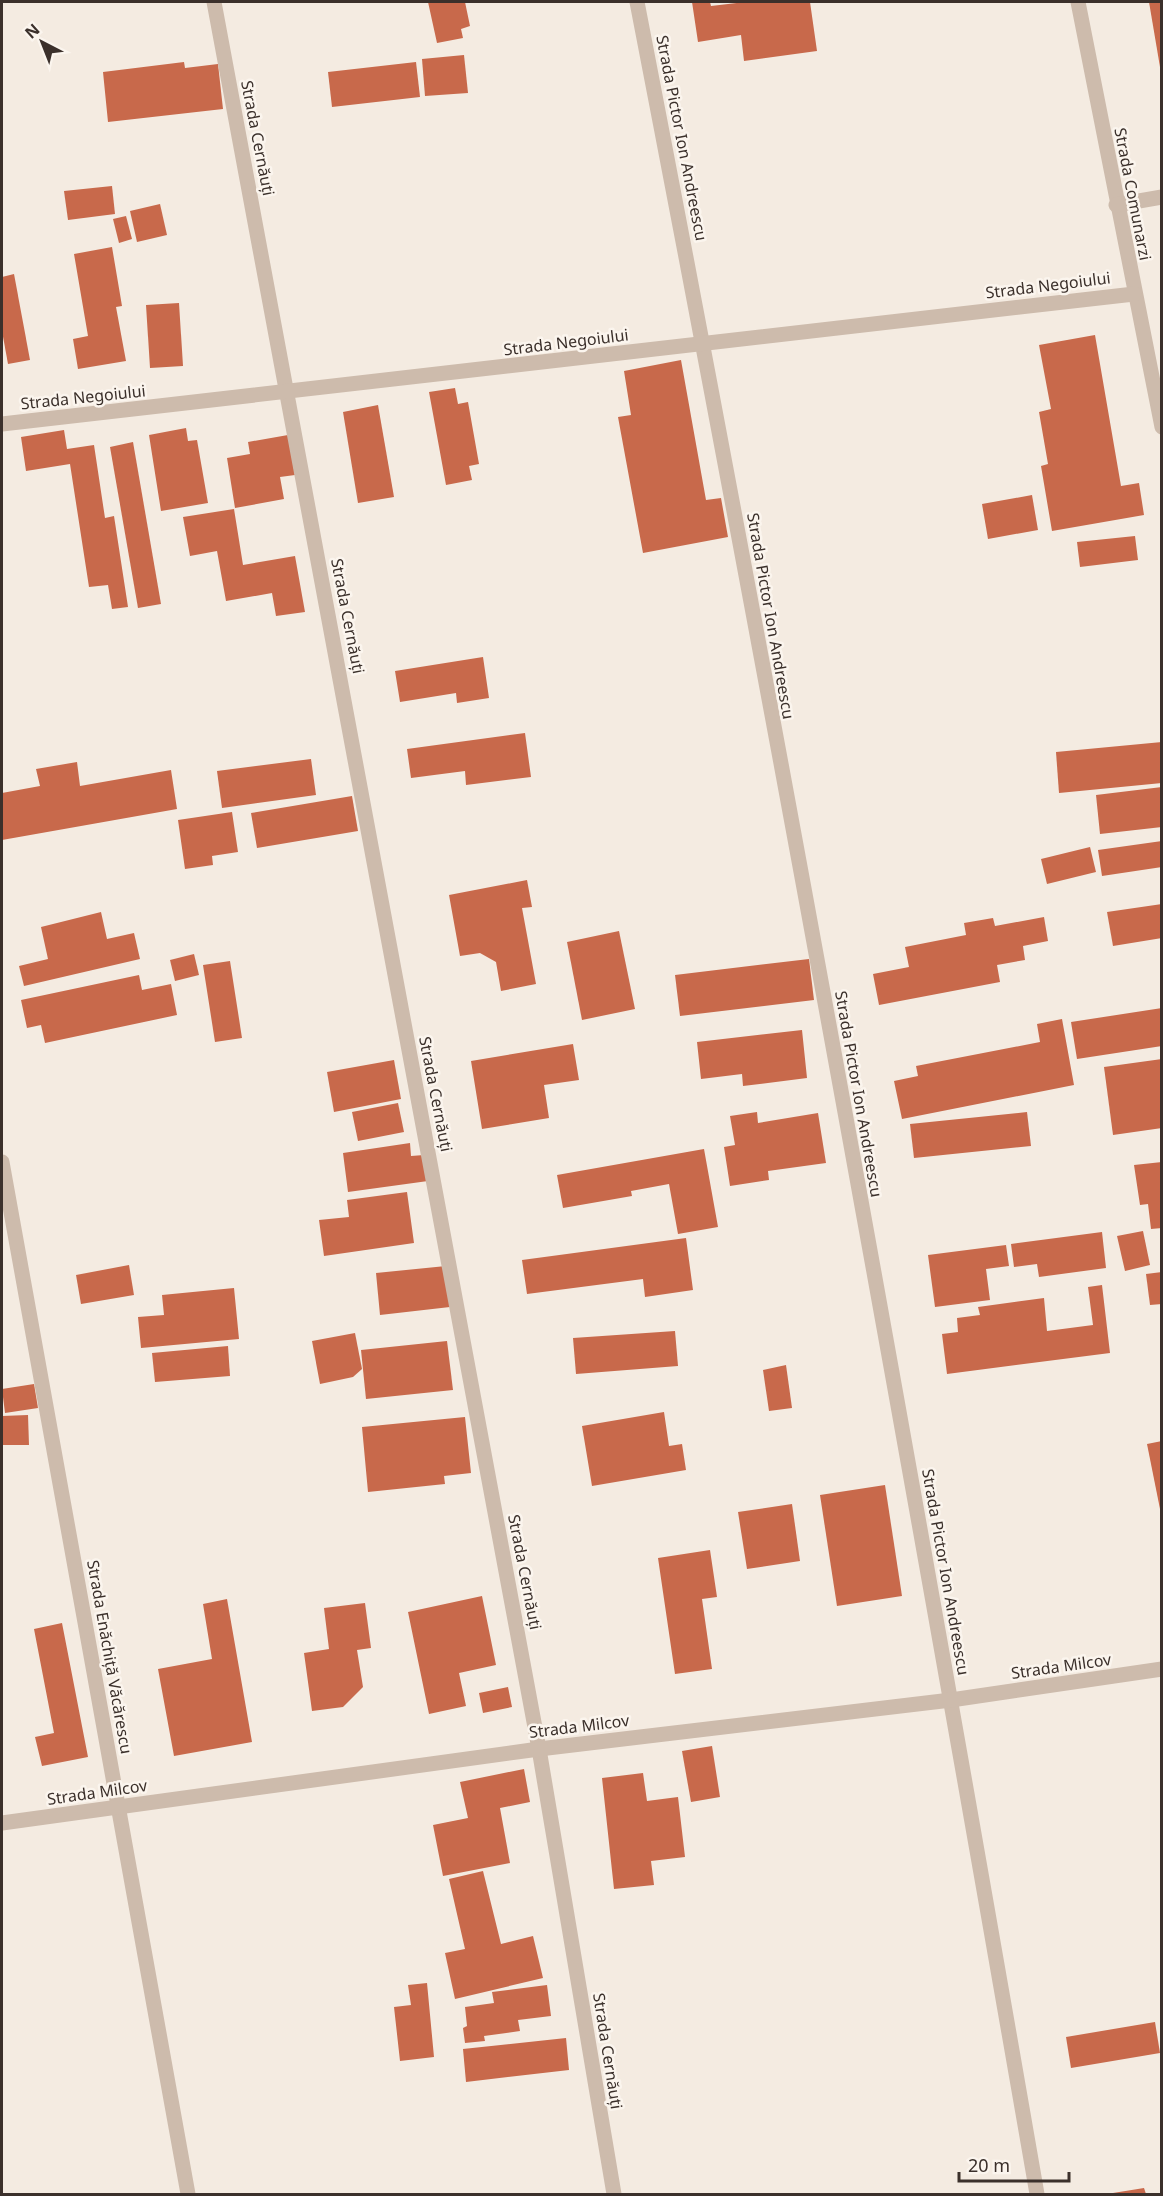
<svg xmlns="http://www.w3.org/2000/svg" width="1163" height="2196" viewBox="0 0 1163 2196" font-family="'Noto Sans',sans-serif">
<rect width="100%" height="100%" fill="#f4ebe1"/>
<g fill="#c8694b">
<path d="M428 2H465L470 26 461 29 463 38 437 43Z"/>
<path d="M692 2H710L711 6 745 2H810L817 51 744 61 741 35 698 42Z"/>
<path d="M1149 2H1162V67H1160Z"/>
<path d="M464 55 468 93 425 96 422 59Z"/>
<path d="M184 62 185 68 218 64 223 109 108 122 103 72Z"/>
<path d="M416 62 420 97 332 107 328 72Z"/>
<path d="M112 186 115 214 68 220 64 191Z"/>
<path d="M160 204 167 235 137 242 130 211Z"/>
<path d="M126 216 132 239 119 243 113 219Z"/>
<path d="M112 247 122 306 116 307 126 361 78 369 73 339 88 336 74 254Z"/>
<path d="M14 274 30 360 8 364 2 331V277Z"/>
<path d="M179 303 183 366 150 368 146 305Z"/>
<path d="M1095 335 1121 486 1139 483 1144 515 1052 531 1041 466 1048 464 1039 412 1051 409 1039 345Z"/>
<path d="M681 360 706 500 721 498 728 537 643 553 618 417 631 415 624 371Z"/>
<path d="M455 388 458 404 468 402 479 464 469 466 472 480 446 485 429 392Z"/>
<path d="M378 405 394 497 358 503 343 412Z"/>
<path d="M186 428 188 441 197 440 208 503 161 511 149 435Z"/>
<path d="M64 430 67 449 94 445 105 518 114 516 128 607 112 609 108 585 89 587 70 464 26 471 21 437Z"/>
<path d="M288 435 295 475 280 477 284 499 235 508 227 458 250 454 248 442Z"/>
<path d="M133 442 161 604 138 608 110 447Z"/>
<path d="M1032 495 1038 530 988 539 982 504Z"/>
<path d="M234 509 243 565 295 556 305 612 276 616 272 593 226 601 217 551 190 556 183 517Z"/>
<path d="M1135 536 1138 560 1080 567 1077 542Z"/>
<path d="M483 657 489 698 457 703 456 693 400 702 395 671Z"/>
<path d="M525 733 531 777 466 785 465 771 411 778 407 749Z"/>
<path d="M1162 742V783L1059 793 1056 752Z"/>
<path d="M311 759 316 795 222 808 217 771Z"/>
<path d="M77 762 80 786 171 770 177 809 2 840V793L40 786 36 769Z"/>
<path d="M1162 787V827L1100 834 1096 795Z"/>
<path d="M352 796 358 831 257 848 251 813Z"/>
<path d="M232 812 238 852 212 856 213 865 185 869 178 820Z"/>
<path d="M1162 841V867L1102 876 1098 850Z"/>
<path d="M1090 847 1096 872 1047 884 1041 859Z"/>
<path d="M527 880 532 907 522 908 536 984 501 991 496 962 480 953 460 956 449 895Z"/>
<path d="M1162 904V938L1113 946 1107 912Z"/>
<path d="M101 912 107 939 134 933 140 959 24 986 19 966 48 959 41 927Z"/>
<path d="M1044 917 1048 941 1023 946 1025 960 997 965 1000 982 879 1005 873 974 909 967 905 947 966 935 964 923 993 918 995 926Z"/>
<path d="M619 931 635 1009 582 1020 567 942Z"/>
<path d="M194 954 199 975 175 981 170 960Z"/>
<path d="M809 959 814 1000 680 1016 675 975Z"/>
<path d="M230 961 242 1038 215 1042 203 965Z"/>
<path d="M139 975 142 990 171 984 177 1015 45 1043 41 1025 27 1028 21 1000Z"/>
<path d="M1162 1008V1046L1077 1059 1071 1022Z"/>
<path d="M1062 1019 1074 1085 902 1119 894 1081 918 1076 916 1066 1040 1042 1037 1024Z"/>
<path d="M802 1030 807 1078 743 1086 742 1074 701 1079 697 1042Z"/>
<path d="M573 1044 579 1080 544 1085 549 1118 482 1129 471 1061Z"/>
<path d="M1162 1059V1128L1113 1135 1104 1067Z"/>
<path d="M394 1060 401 1099 334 1112 327 1072Z"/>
<path d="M398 1103 404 1132 358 1141 352 1112Z"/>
<path d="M757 1112 758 1123 818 1113 826 1163 768 1171 769 1180 730 1186 724 1147 735 1145 730 1116Z"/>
<path d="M1027 1112 1031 1146 914 1158 910 1124Z"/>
<path d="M410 1143 411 1156 424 1155 428 1181 348 1192 343 1153Z"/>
<path d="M704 1149 718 1227 678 1234 669 1184 631 1191 632 1196 563 1208 557 1175Z"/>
<path d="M1162 1162V1228L1151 1229 1148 1204 1140 1205 1134 1165Z"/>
<path d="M407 1192 414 1243 324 1256 319 1220 349 1217 347 1200Z"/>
<path d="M1143 1231 1150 1265 1125 1271 1117 1236Z"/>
<path d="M1102 1232 1106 1268 1039 1277 1037 1264 1014 1267 1011 1244Z"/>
<path d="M686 1238 693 1290 645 1297 643 1279 527 1294 522 1260Z"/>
<path d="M1006 1245 1009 1266 986 1269 990 1300 935 1307 928 1255Z"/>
<path d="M129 1265 134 1295 81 1304 76 1275Z"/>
<path d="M446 1266 450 1307 380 1315 376 1273Z"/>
<path d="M1162 1272V1304L1150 1305 1146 1274Z"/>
<path d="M1102 1285 1110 1353 947 1374 942 1334 958 1332 957 1318 980 1315 978 1307 1044 1298 1047 1331 1093 1325 1088 1287Z"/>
<path d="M234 1288 239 1339 141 1348 138 1317 164 1315 162 1295Z"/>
<path d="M675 1331 678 1366 576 1374 573 1338Z"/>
<path d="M355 1333 362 1369 353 1377 320 1384 312 1341Z"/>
<path d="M447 1341 453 1390 366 1399 361 1350Z"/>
<path d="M228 1346 230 1376 155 1382 152 1353Z"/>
<path d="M786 1365 792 1408 769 1411 763 1370Z"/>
<path d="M34 1384 38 1408 5 1413 2 1389Z"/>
<path d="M664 1412 669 1446 682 1444 686 1470 592 1486 582 1426Z"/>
<path d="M28 1415 29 1445H2V1416Z"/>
<path d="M465 1417 471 1473 444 1476 445 1484 368 1492 362 1427Z"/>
<path d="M1162 1441V1509H1160L1147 1444Z"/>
<path d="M885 1485 902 1596 837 1606 820 1495Z"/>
<path d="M792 1504 800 1561 747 1569 738 1512Z"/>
<path d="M710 1550 717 1597 702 1599 712 1669 675 1674 658 1558Z"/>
<path d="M482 1596 496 1665 459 1673 466 1706 429 1714 408 1612Z"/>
<path d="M227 1599 252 1742 174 1756 158 1669 212 1659 203 1604Z"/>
<path d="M365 1603 371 1648 357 1650 363 1687 343 1707 312 1711 304 1653 329 1649 324 1608Z"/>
<path d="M62 1623 88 1757 42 1766 35 1737 54 1733 34 1629Z"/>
<path d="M508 1687 512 1707 483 1713 479 1693Z"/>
<path d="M712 1746 720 1797 691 1802 682 1751Z"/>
<path d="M524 1769 530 1802 500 1808 510 1863 443 1876 433 1825 468 1818 460 1782Z"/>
<path d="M643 1773 647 1801 678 1797 685 1857 651 1861 654 1885 614 1889 602 1778Z"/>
<path d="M483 1871 501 1944 533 1936 543 1978 455 1999 445 1953 465 1949 449 1879Z"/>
<path d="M427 1983 434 2057 400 2061 394 2007 411 2005 408 1985Z"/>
<path d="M547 1985 551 2016 518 2020 520 2031 484 2036 485 2041 465 2043 463 2028 467 2026 465 2007 494 2003 492 1992Z"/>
<path d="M1155 2022 1160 2053 1071 2068 1066 2037Z"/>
<path d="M566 2038 569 2070 466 2082 463 2049Z"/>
<path d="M1144 2188 1146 2194H1113V2193Z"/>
</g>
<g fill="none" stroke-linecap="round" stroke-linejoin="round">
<g stroke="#cdbbac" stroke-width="15">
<path d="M214 2 539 1749 614 2194"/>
<path d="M637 2C778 731 910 1462 1037 2194"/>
<path d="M1078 2 1162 427"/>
<path d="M1116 205 1162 197"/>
<path d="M2 424 1134 294"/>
<path d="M2 1162 188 2194"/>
<path d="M2 1823 539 1749 951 1700 1162 1669"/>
</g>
</g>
<g text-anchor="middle" stroke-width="5" stroke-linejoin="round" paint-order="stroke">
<g font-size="16" fill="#3b302b" stroke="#fbf5ee">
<text transform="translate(258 138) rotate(79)" y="6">Strada Cernăuți</text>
<text transform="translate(682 138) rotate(79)" y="6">Strada Pictor Ion Andreescu</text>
<text transform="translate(1133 194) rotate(79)" y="6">Strada Comunarzi</text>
<text transform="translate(1048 285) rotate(-7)" y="6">Strada Negoiului</text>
<text transform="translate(566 342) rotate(-7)" y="6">Strada Negoiului</text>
<text transform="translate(83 397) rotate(-6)" y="6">Strada Negoiului</text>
<text transform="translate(348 616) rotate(79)" y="6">Strada Cernăuți</text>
<text transform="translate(771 616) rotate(80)" y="6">Strada Pictor Ion Andreescu</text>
<text transform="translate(436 1094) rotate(79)" y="6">Strada Cernăuți</text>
<text transform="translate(859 1094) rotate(80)" y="6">Strada Pictor Ion Andreescu</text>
<text transform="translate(525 1572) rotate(79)" y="6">Strada Cernăuți</text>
<text transform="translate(946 1572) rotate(80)" y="6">Strada Pictor Ion Andreescu</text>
<text transform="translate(110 1657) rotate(80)" y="6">Strada Enăchiță Văcărescu</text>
<text transform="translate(1061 1666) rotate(-8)" y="6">Strada Milcov</text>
<text transform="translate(579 1726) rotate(-7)" y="6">Strada Milcov</text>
<text transform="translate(97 1792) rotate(-8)" y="6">Strada Milcov</text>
<text transform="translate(608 2051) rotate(81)" y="6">Strada Cernăuți</text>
</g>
</g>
<rect width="1163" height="2196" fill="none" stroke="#3b302b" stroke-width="6"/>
<g transform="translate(42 42) rotate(318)" stroke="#fbf5ee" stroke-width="4.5" paint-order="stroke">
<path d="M0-4.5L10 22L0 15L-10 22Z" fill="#3b302b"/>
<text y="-9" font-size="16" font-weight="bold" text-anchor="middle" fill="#3b302b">N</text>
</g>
<path d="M959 2172v9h110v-9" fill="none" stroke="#3b302b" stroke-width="3"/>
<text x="968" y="2172" font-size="18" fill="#3b302b" stroke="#fbf5ee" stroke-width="4.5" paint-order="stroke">20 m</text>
</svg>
